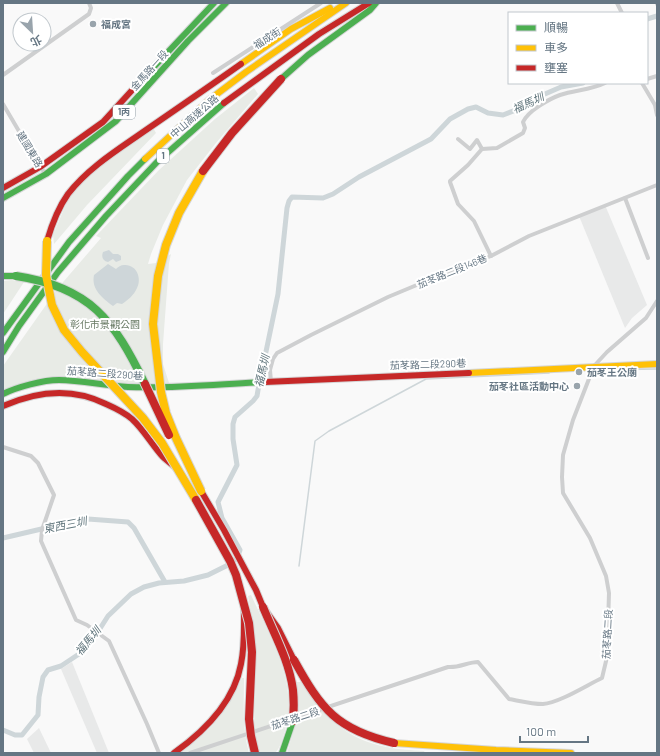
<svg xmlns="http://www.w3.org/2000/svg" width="660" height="756" viewBox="0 0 660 756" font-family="Barlow,'Noto Sans TC',sans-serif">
<rect width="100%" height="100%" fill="#f9f9f9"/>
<g fill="#e8e9e9">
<path d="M605 205 647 305 632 318 625 328 579 216Z"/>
<path d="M72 662 109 753H97L61 669Z"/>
<path d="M39 728 51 753H34L27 739Z"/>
</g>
<g fill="#e8ebe6">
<path d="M254 88 258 94 216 143 187 180 163 225 151 254 148 264 156 263 171 254 169 263 163 344V364L170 386 135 387 59 379 3 394V366L58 288 101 238 96 236 159 170 215 119Z"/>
<path d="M152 126 156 133 87 205 54 244 53 235 69 197 91 173Z"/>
<path d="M12 280 24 282 3 314V281Z"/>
<path d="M251 595C270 637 299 683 285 731 282 739 281 747 275 753H258C251 727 256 700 256 673 257 647 253 622 248 596Z"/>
<path d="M242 678H244C244 703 242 729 249 753H180C211 731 226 713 242 678Z"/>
<path d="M295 682H301C321 715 347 740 387 747 399 750 411 750 424 751L425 753H287L295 726Z"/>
</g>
<g fill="#ced6d9">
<path d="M109 250 113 254H118L121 256V260L116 262 113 259 108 262C103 261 101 257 103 252Z"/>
<path d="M108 264 116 269C118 267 121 265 124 265 137 264 142 279 137 288 134 295 128 300 122 304L117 303 113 306C102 298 91 289 94 275Z"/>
</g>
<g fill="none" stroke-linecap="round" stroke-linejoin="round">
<g stroke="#ced6d9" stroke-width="1.5">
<path d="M599 370 657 369"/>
<path d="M299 566 315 441 329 431 426 379 549 373"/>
</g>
<g stroke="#ced6d9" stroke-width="5">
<path d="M647 19 657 16"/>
<path d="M3 538 50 527 88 519 128 522 134 528 165 582"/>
<path d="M3 730 15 735H22L38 715 39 697 43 677 48 670 61 666 79 654 94 638 108 616 131 594 144 587 159 583 184 581 208 575 230 564 237 558 240 550 222 518 218 502 237 465 233 439V424L235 417 253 401 257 396 258 390 278 294 287 208 289 201 292 197 323 198 333 194 359 177 431 139 450 119 468 109 476 107 488 113 503 115 521 108 538 97 561 87 583 83"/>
</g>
<g stroke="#d5d6d7" stroke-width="8">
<g id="fast">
<path d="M281 79 308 55 370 10 376 3"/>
<path d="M135 87 214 3"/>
<path d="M3 198 46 174 116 121 188 41 226 3"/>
<path d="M3 276H16"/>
<path d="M3 333 69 242 128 176 145 159"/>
<path d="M3 352 19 326 58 272 106 216 157 162 224 103"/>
<path d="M3 394C17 387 43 380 59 380 82 380 105 386 128 387 174 389 220 384 265 382"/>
<path d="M282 753 293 721"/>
</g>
</g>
<g stroke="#d5d6d7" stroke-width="8">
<g id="slow">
<path d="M241 64 291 29 330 8"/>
<path d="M145 159 209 100 246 72 346 3"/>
<path d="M469 373 657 364"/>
<path d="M394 743 496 750 571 753"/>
</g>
</g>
<g stroke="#d5d6d7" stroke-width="8">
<g id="jam">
<path d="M224 103 319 34 369 3"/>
<path d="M3 188 40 167 103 122 135 87"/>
<path d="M47 241C52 224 58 208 68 194 89 167 119 149 146 130 178 108 210 86 241 64"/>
<path d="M265 382 469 373"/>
<path d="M3 406C37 391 72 387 106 404 115 408 124 412 132 419 144 430 152 445 163 457 167 461 173 465 177 469"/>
<path d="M201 491 224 530 256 590 263 607 278 628 294 660"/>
<path d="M174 753C205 731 234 702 241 664 245 645 244 627 244 608"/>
</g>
</g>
<g stroke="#cecfd0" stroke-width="4">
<path d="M617 3 622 13"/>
<path d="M657 3V4"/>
<path d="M213 73 321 3"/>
<path d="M3 75 89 14 91 8 89 3"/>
<path d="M647 79 657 76"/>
<path d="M642 83 655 105 657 115"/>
<path d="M3 104 40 167 46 174"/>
<path d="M458 139 470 149 477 140 482 149 497 148 523 133 525 128 523 122C528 111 549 99 560 95 575 90 591 90 605 83"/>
<path d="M482 149 468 165 450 181V182L458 204 474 221 491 256"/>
<path d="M625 198 648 258"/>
<path d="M271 382 270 370 273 359 277 353 311 335 388 297 436 277 491 256 529 236 657 185"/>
<path d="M3 447 31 456 38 463 54 495 42 530 41 541 76 620 87 625 109 641 147 724 159 753"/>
<path d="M190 753 448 667C459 668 468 662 478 662L509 699C520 701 532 704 543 704 559 703 587 685 602 678L607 657 609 593 606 576 590 538 563 493 562 477 563 455 573 420 594 366 607 352 646 318 657 301"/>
</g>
<use href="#fast" stroke="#4caf50" stroke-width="6"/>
<use href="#slow" stroke="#ffc107" stroke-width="6"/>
<use href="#jam" stroke="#c62828" stroke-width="6"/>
<g stroke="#d5d6d6" stroke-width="10" stroke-linecap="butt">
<path id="fast-bridge" d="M16 276C90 287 114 320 145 384"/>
</g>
<g stroke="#d5d6d6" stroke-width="10" stroke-linecap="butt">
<g id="slow-bridge">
<path d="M47 241 46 275 52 305 64 330 82 352 143 418 162 443 196 500"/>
<path d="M201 491 176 438 166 413 161 392 153 324 158 276 166 245 179 213 203 171"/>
</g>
</g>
<g stroke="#d5d6d6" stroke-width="10" stroke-linecap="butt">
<g id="jam-bridge">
<path d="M203 171 232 133 281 79"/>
<path d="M145 384 169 435"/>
<path d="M196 500 230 561 236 575 249 623 252 652 249 719 251 736 255 753"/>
<path d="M263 607C274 634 289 660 293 690 294 700 294 710 293 721"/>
<path d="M294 660C321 709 337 730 394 743"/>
</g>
</g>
<use href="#fast-bridge" stroke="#4caf50" stroke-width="8"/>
<use href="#slow-bridge" stroke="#ffc107" stroke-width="8"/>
<use href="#jam-bridge" stroke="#c62828" stroke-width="8"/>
</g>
<g fill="#99a4ac" stroke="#fff" stroke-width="1.5">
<circle cx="93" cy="24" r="4"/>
<circle cx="579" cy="372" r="4"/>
<circle cx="577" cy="386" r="4"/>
</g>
<g text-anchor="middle" stroke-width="4" stroke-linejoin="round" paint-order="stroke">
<g fill="#fff" stroke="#939fa8" stroke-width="1">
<rect x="113" y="105" width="22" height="14" rx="3"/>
<rect x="157" y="149" width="12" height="14" rx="3"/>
</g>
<g font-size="9" font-weight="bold" fill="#657683">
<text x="124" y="115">1丙</text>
<text x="163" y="159">1</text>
</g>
<g font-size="10" font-weight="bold" fill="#657683" stroke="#fff" text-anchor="start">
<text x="101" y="28">福成宮</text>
<text x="587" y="376">茄苳王公廟</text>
<text x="569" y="390" text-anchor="end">茄苳社區活動中心</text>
</g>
<g font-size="10" fill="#657683" stroke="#fff">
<text transform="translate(267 38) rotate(-33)" y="4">福成街</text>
<text transform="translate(149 70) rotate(-48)" y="4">金馬路一段</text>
<text transform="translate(194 116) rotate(-41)" y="4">中山高速公路</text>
<text transform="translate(30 149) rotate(59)" y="4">建國東路</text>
<text transform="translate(452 271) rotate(-22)" y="4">茄苳路二段146巷</text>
<text transform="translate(428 364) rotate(-2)" y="4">茄苳路二段290巷</text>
<text transform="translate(105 373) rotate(4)" y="4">茄苳路二段290巷</text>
<text transform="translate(607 634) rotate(-87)" y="4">茄苳路二段</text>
<text transform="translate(295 718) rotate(-18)" y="4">茄苳路二段</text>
</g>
<g font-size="10" fill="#687a64" stroke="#fff">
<text x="105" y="328">彰化市景觀公園</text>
</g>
<g font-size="11" font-style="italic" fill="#60757c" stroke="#fff">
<text transform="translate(528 103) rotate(-25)" y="4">福馬圳</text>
<text transform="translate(262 371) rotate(-77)" y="4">福馬圳</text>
<text transform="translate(65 525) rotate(-11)" y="4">東西三圳</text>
<text transform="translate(88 641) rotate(-50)" y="4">福馬圳</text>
</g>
</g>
<rect width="660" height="756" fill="none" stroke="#657683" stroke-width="8"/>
<rect x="508" y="12" width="140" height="72" fill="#ffffff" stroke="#c1c8cd"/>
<rect x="516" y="25" width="20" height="6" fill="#4caf50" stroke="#c1c8cd"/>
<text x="544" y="32" font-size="12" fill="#657683">順暢</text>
<rect x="516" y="45" width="20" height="6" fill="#ffc107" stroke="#c1c8cd"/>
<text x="544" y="52" font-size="12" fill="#657683">車多</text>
<rect x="516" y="65" width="20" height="6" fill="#c62828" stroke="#c1c8cd"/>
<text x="544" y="72" font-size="12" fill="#657683">壅塞</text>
<g transform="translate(32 32) rotate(155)"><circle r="19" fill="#ffffff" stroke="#c1c8cd"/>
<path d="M0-3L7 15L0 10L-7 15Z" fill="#99a4ac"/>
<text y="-6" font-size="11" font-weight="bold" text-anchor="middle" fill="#657683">北</text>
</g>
<path d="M520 736v6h68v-6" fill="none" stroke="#657683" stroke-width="2"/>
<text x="526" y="736" font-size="12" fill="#657683" stroke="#ffffff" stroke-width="3" paint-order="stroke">100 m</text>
</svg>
